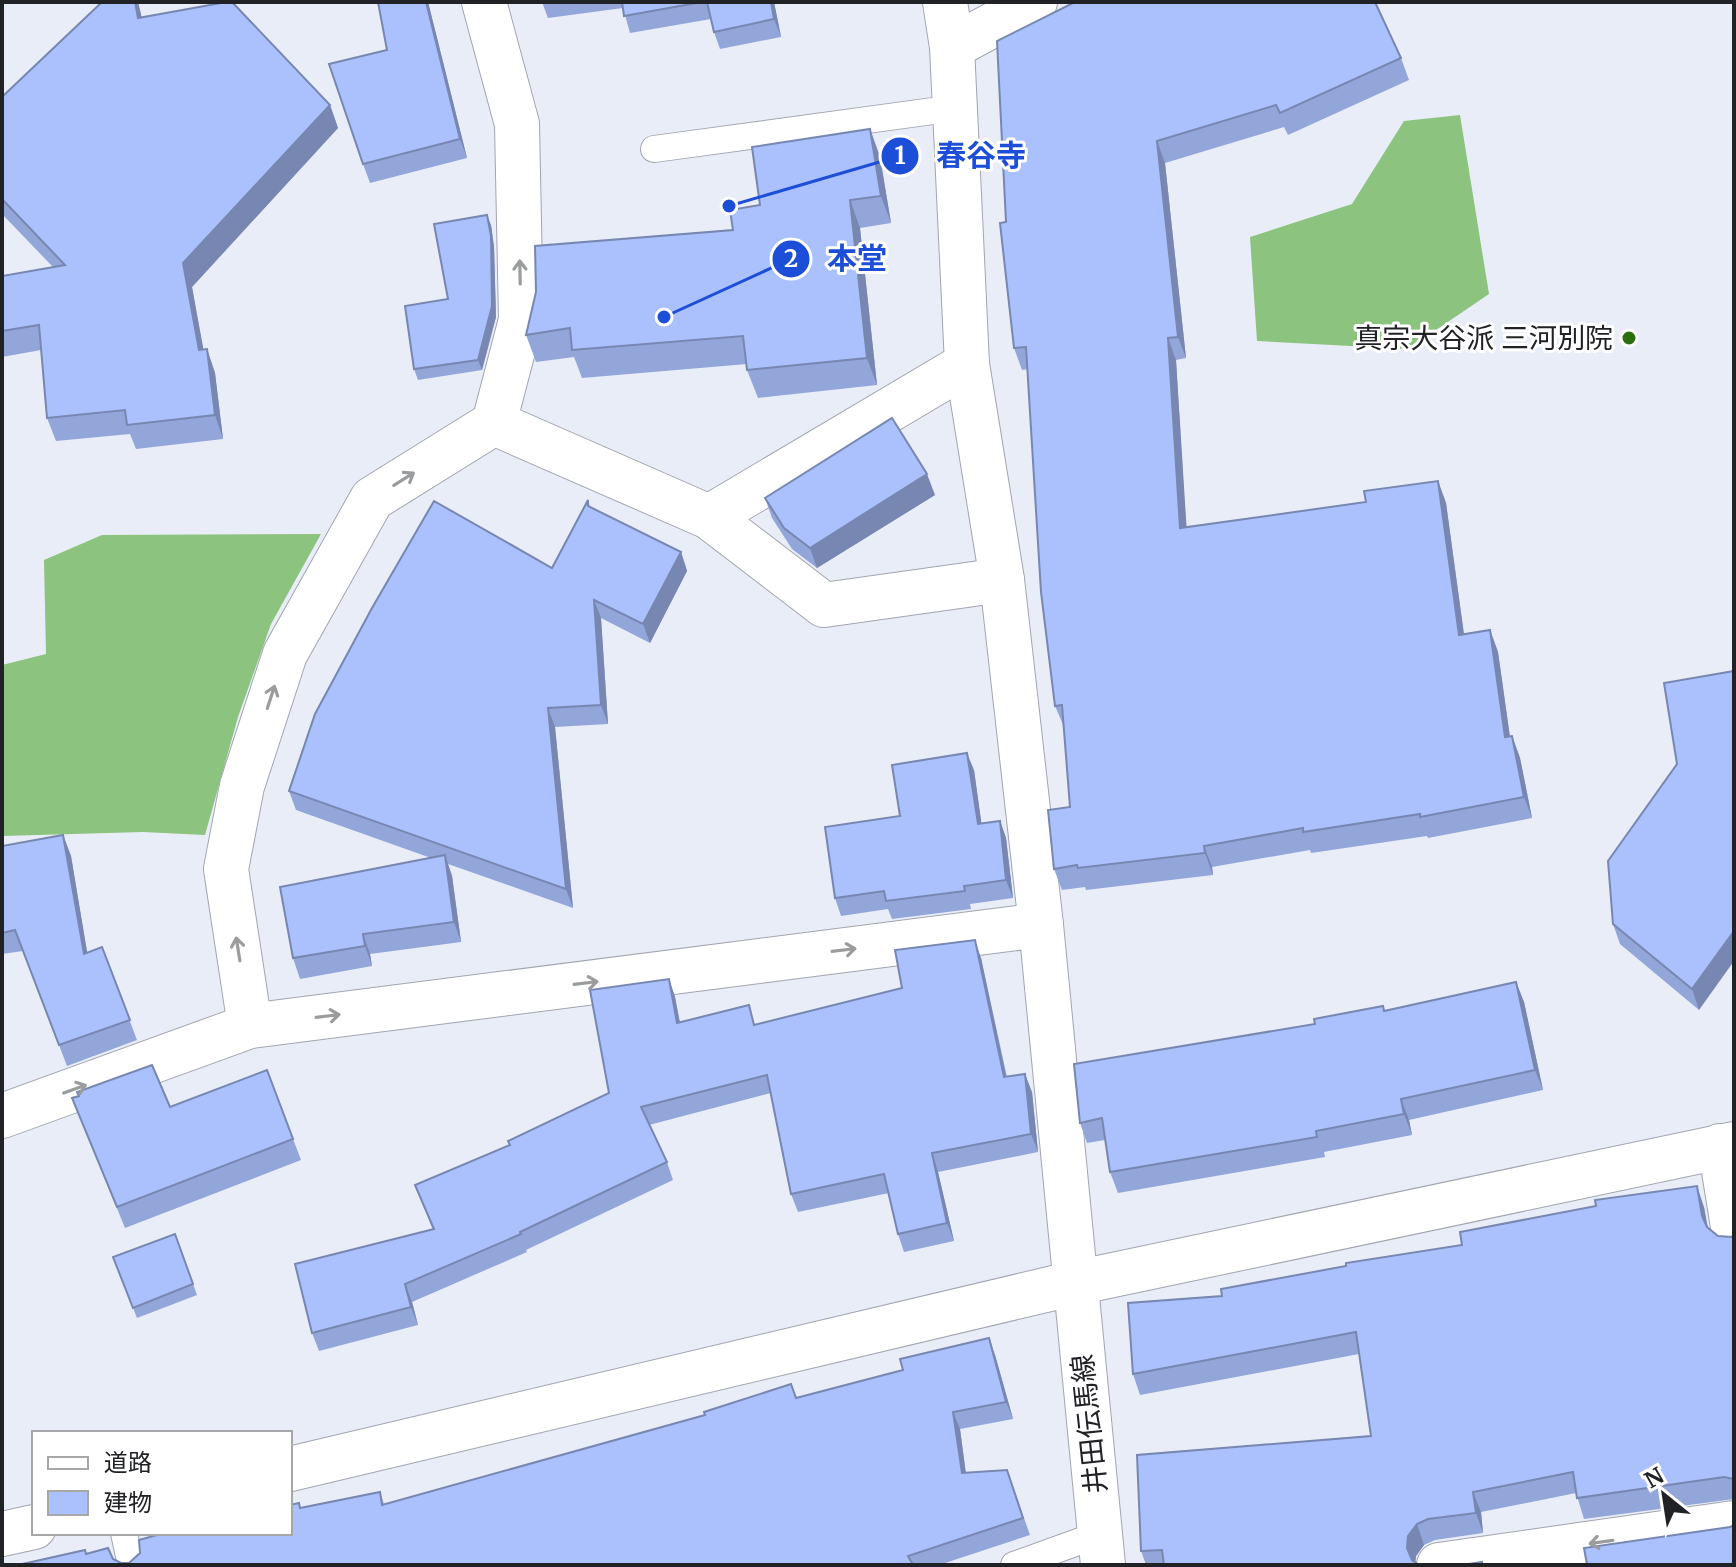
<svg xmlns="http://www.w3.org/2000/svg" width="1736" height="1567" viewBox="0 0 1736 1567" font-family="Merriweather,'Noto Sans JP',serif">
<rect width="100%" height="100%" fill="#e9edf7"/>
<g fill="#8cc37e">
<path d="M1460 115 1489 294 1408 349 1257 341 1250 237 1352 204 1404 121Z"/>
<path d="M321 534 271 624 238 717 205 835 143 832 2 836V665L46 654 44 560 102 535Z"/>
</g>
<g fill="none" stroke-linecap="round" stroke-linejoin="round">
<g stroke="#a1a5af" stroke-width="28">
<g id="lane">
<path d="M654 149 955 108"/>
<path d="M124 1533 131 1565"/>
<path d="M1014 1565 1100 1534"/>
</g>
</g>
<g stroke="#a1a5af" stroke-width="46">
<g id="street">
<path d="M952 47 1035 2"/>
<path d="M494 423 709 517 824 605 1002 580"/>
<path d="M709 517 967 364"/>
<path d="M250 1026 226 869 242 786 285 654 372 499 494 423 521 320 517 124 484 2"/>
<path d="M2 1116 250 1026 1041 925"/>
<path d="M1720 1146 1734 1233"/>
<path d="M290 1469 1075 1283 1734 1144"/>
<path d="M2 1534 34 1527"/>
<path d="M1439 1565 1734 1523"/>
</g>
</g>
<g stroke="#a1a5af" stroke-width="46">
<path id="secondary" d="M945 2 952 47 967 364 1002 580 1041 925 1103 1565"/>
</g>
<use href="#lane" stroke="#fff" stroke-width="26"/>
<use href="#street" stroke="#fff" stroke-width="44"/>
<use href="#secondary" stroke="#fff" stroke-width="44"/>
</g>
<g fill="#92a6da">
<path d="M102 2H138L142 18 330 105 338 128 192 287 203 350 207 349 215 373 223 439 136 449 130 434 56 441 47 418 41 350 2 357V276L53 267 2 214V97Z"/>
<path d="M378 2H428L467 158 370 183 363 164 387 50Z"/>
<path d="M542 2H774L781 37 720 49 714 32 711 19 630 33 623 8 548 18Z"/>
<path d="M997 41 1401 58 1409 80 1288 135 1284 127 1165 163 1186 358 1176 360 1186 527 1366 502 1438 481 1446 503 1464 634 1490 630 1498 652 1510 737 1512 736 1520 758 1532 818 1428 838 1427 836 1311 853 1310 850 1212 867 1213 875 1086 890 1085 887 1062 890 1054 869 1070 807 1064 727 1055 706 1028 369 1022 370 1014 348 1006 222Z"/>
<path d="M870 129 880 157 891 223 860 228 877 385 758 398 747 370V364L582 378 574 357 536 362 526 335 733 230 760 205Z"/>
<path d="M491 225 494 247 496 317 482 370 418 380 414 369 448 299Z"/>
<path d="M935 495 817 568 792 549 772 518 765 498Z"/>
<path d="M588 500 590 507 681 552 687 571 650 643 601 618 608 724 555 727 573 908 448 864 452 876 461 942 370 954 372 966 300 979 293 958 431 858 296 810 289 791 552 568Z"/>
<path d="M1734 671 1699 1010 1620 944 1613 924 1677 764Z"/>
<path d="M974 770 981 823 1000 821 1006 838 1013 898 970 904 971 909 892 919 888 909 841 916 835 898 900 816Z"/>
<path d="M63 835 71 856 87 953 102 947 137 1040 67 1066 23 951 2 954V846Z"/>
<path d="M981 958 1007 1077 1032 1092 1038 1152 938 1172 954 1241 904 1252 898 1234 889 1193 798 1212 791 1194 771 1093 649 1125 667 1162 673 1180 526 1250 527 1252 412 1302 418 1325 319 1351 312 1333 433 1230 415 1185 510 1145 609 1093 669 979 675 997 680 1022 756 1024 902 988Z"/>
<path d="M1516 982 1524 1002 1543 1090 1409 1120 1412 1135 1324 1152 1325 1157 1118 1193 1110 1172 1105 1140 1087 1143 1080 1123 1315 1024 1383 1006 1385 1011Z"/>
<path d="M267 1070 301 1160 125 1228 72 1098 170 1107Z"/>
<path d="M1704 1207 1708 1228 1718 1236 1731 1237 1734 1235V1499L1584 1519 1576 1493 1481 1512 1483 1533 1435 1540 1424 1545 1416 1556 1415 1562 1419 1565H1146L1141 1551 1371 1436 1359 1354 1140 1395 1133 1374 1222 1296Z"/>
<path d="M175 1234 197 1295 137 1318 113 1257Z"/>
<path d="M995 1355 1013 1419 960 1429 966 1473 1007 1470 1030 1535 939 1565H18L87 1554 113 1559 121 1563H129L300 1508 380 1492 384 1504 797 1398Z"/>
</g>
<g fill="#7787b1">
<path d="M135 2H138L147 42 138 18Z"/>
<path d="M426 2H428L467 158 460 139Z"/>
<path d="M771 2H774L781 37 774 19Z"/>
<path d="M330 105 338 128 192 287 208 374 199 350 183 263Z"/>
<path d="M870 129 880 157 891 223 881 196Z"/>
<path d="M1157 141 1165 163 1186 358 1178 337Z"/>
<path d="M850 200 860 228 877 385 867 358Z"/>
<path d="M487 215 491 225 494 247 496 317 482 370 478 360Z"/>
<path d="M1168 338 1176 360 1188 550 1180 528Z"/>
<path d="M207 349 215 373 223 439 215 415Z"/>
<path d="M927 474 935 495 817 568 810 548Z"/>
<path d="M1438 481 1446 503 1467 657 1459 635Z"/>
<path d="M681 552 687 571 650 643 643 624Z"/>
<path d="M594 600 601 618 608 724 601 705Z"/>
<path d="M1490 630 1498 652 1513 759 1505 737Z"/>
<path d="M548 708 555 727 573 908 566 889Z"/>
<path d="M1512 736 1520 758 1532 818 1524 797Z"/>
<path d="M967 753 974 770 984 841 978 824Z"/>
<path d="M1000 821 1006 838 1013 898 1006 880Z"/>
<path d="M63 835 71 856 91 975 84 954Z"/>
<path d="M1204 846 1212 867 1213 875 1205 853Z"/>
<path d="M445 855 452 876 461 942 454 922Z"/>
<path d="M1734 931V961L1699 1010 1692 989Z"/>
<path d="M363 934 370 954 372 966 365 946Z"/>
<path d="M975 940 981 958 1010 1095 1004 1077Z"/>
<path d="M669 979 675 997 683 1041 677 1023Z"/>
<path d="M1516 982 1524 1002 1543 1090 1535 1070Z"/>
<path d="M1025 1074 1032 1092 1038 1152 1031 1134Z"/>
<path d="M1401 1099 1409 1120 1412 1135 1404 1114Z"/>
<path d="M932 1153 938 1172 954 1241 947 1223Z"/>
<path d="M1697 1186 1704 1207 1709 1237 1702 1216Z"/>
<path d="M405 1284 412 1302 418 1325 411 1307Z"/>
<path d="M989 1338 995 1355 1013 1419 1006 1402Z"/>
<path d="M953 1412 960 1429 968 1491 962 1473Z"/>
<path d="M1473 1492 1481 1512 1483 1533 1476 1513Z"/>
<path d="M1417 1524 1424 1545 1416 1556 1415 1565 1407 1548 1408 1536Z"/>
</g>
<g fill="#aac1fd" stroke="#7787b1" stroke-width="2">
<path d="M102 2H135L138 18 221 3H233L330 105 183 263 199 350 207 349 215 415 127 425 125 410 47 418 39 325 2 331V276L65 265 2 199V97Z"/>
<path d="M378 2H426L460 139 363 164 329 64 387 50Z"/>
<path d="M622 2H702L624 16Z"/>
<path d="M707 2H771L774 19 714 32Z"/>
<path d="M1075 2H1375L1401 58 1280 113 1276 105 1157 141 1178 337 1168 338 1180 528 1366 502 1364 491 1438 481 1459 635 1490 630 1505 737 1512 736 1524 797 1420 817V814L1303 832V828L1204 846 1205 853 1078 868 1077 865 1054 869 1048 810 1070 807 1062 705 1055 706 1041 592 1026 347 1014 348 1000 223 1006 222 997 41Z"/>
<path d="M870 129 881 196 850 200 867 358 747 370 743 336 572 350 570 328 526 335 536 292 535 246 733 230 730 210 760 205 752 147Z"/>
<path d="M487 215 491 236 492 306 478 360 414 369 405 306 448 299 434 224Z"/>
<path d="M892 418 927 474 810 548 784 528 765 498Z"/>
<path d="M588 500V506L681 552 643 624 594 600 601 705 548 708 566 889 289 791 315 714 372 608 434 501 552 568Z"/>
<path d="M1734 671V931L1692 989 1613 924 1608 861 1677 764 1664 683Z"/>
<path d="M967 753 978 824 1000 821 1006 880 964 886 965 891 886 901 884 891 835 898 825 827 900 816 892 765Z"/>
<path d="M63 835 84 954 102 947 130 1020 59 1045 15 930 2 933V846Z"/>
<path d="M445 855 454 922 363 934 365 946 293 958 280 887Z"/>
<path d="M975 940 1004 1077 1025 1074 1031 1134 932 1153 947 1223 898 1234 884 1174 791 1194 767 1075 641 1107 667 1162 520 1232 521 1234 405 1284 411 1307 312 1333 295 1264 434 1229 415 1185 510 1145 508 1141 609 1093 590 990 669 979 677 1023 749 1005 754 1025 902 988 895 950Z"/>
<path d="M1516 982 1535 1070 1401 1099 1404 1114 1316 1131 1317 1137 1110 1172 1102 1118 1080 1123 1074 1064 1315 1024 1314 1019 1383 1006 1384 1011Z"/>
<path d="M152 1065 170 1107 267 1070 293 1139 117 1207 72 1098 79 1096 77 1092Z"/>
<path d="M1697 1186 1702 1216 1707 1227 1718 1236 1731 1237 1734 1235V1479L1724 1477 1577 1498 1573 1472 1473 1492 1476 1513 1428 1519 1417 1524 1408 1536 1407 1548 1412 1560 1419 1565H1164L1162 1550 1141 1551 1137 1455 1371 1436 1356 1332 1133 1374 1128 1303 1222 1296 1221 1289 1346 1266V1263L1462 1245 1460 1232 1596 1206 1595 1200Z"/>
<path d="M175 1234 193 1284 133 1308 113 1257Z"/>
<path d="M989 1338 1006 1402 953 1412 962 1473 1007 1470 1023 1518 908 1556 913 1565H18L85 1550 86 1554 108 1548 113 1559 121 1563H129L140 1553 139 1540 164 1533H290V1505L299 1503 300 1508 380 1492 382 1505 705 1415 704 1412 791 1384 796 1398 903 1370 900 1359Z"/>
<path d="M1734 1525V1565H1587L1584 1548 1730 1527Z"/>
<path d="M1482 1562V1565H1462Z"/>
</g>
<defs><path id="oneway-shaft" d="M-6 0H5M1.5-3L5.5 0L1.5 3" fill="none" stroke-width="1.6" stroke-linecap="round" stroke-linejoin="round" transform="scale(2)"/></defs>
<g stroke="#9b9c9d">
<use href="#oneway-shaft" transform="translate(520 272) rotate(-91)"/>
<use href="#oneway-shaft" transform="translate(404 479) rotate(-32)"/>
<use href="#oneway-shaft" transform="translate(271 697) rotate(-72)"/>
<use href="#oneway-shaft" transform="translate(238 949) rotate(-99)"/>
<use href="#oneway-shaft" transform="translate(844 950) rotate(-7)"/>
<use href="#oneway-shaft" transform="translate(586 983) rotate(-7)"/>
<use href="#oneway-shaft" transform="translate(328 1016) rotate(-7)"/>
<use href="#oneway-shaft" transform="translate(75 1089) rotate(-20)"/>
<use href="#oneway-shaft" transform="translate(1601 1542) rotate(172)"/>
</g>
<circle fill="#296f0e" stroke="#fff" stroke-width="3" cx="1629" cy="338" r="8"/>
<g text-anchor="middle" stroke-width="6" stroke-linejoin="round" paint-order="stroke">
<g font-size="28" fill="#212226" stroke="#fff" text-anchor="end">
<text x="1613" y="348">真宗大谷派 三河別院</text>
</g>
<g font-size="28" fill="#212226" stroke="#fff">
<text transform="translate(1089 1424) rotate(-96)" y="10">井田伝馬線</text>
</g>
</g>
<path fill="none" stroke="#1d4ed8" stroke-width="3" d="M729 206L900 156M664 317L791 259"/>
<g fill="#1d4ed8" stroke="#fff" stroke-width="3">
<circle cx="729" cy="206" r="8"/>
<circle cx="664" cy="317" r="8"/>
<circle cx="900" cy="156" r="20"/>
<circle cx="791" cy="259" r="20"/>
</g>
<g font-size="24" text-anchor="middle" font-weight="bold" fill="#fff">
<text x="900" y="164">1</text>
<text x="791" y="267">2</text>
</g>
<g font-size="30" text-anchor="middle" font-weight="bold" fill="#1d4ed8" stroke="#fff" stroke-width="6" stroke-linejoin="round" paint-order="stroke">
<text x="981" y="166">春谷寺</text>
<text x="857" y="269">本堂</text>
</g>
<rect width="1736" height="1567" fill="none" stroke="#212226" stroke-width="8"/>
<rect x="32" y="1431" width="260" height="104" fill="#ffffff" stroke="#a6a7a8" stroke-width="2"/>
<rect x="48" y="1457" width="40" height="12" fill="#ffffff" stroke="#a6a7a8" stroke-width="2"/>
<text x="104" y="1471" font-size="24" fill="#212226">道路</text>
<rect x="48" y="1491" width="40" height="24" fill="#aac1fd" stroke="#a6a7a8" stroke-width="2"/>
<text x="104" y="1511" font-size="24" fill="#212226">建物</text>
<g transform="translate(1664 1495) rotate(330)" stroke="#ffffff" stroke-width="6" paint-order="stroke">
<path d="M0-6L14 30L0 20L-14 30Z" fill="#212226"/>
<text y="-12" font-size="22" font-weight="bold" text-anchor="middle" fill="#212226">N</text>
</g>
</svg>
